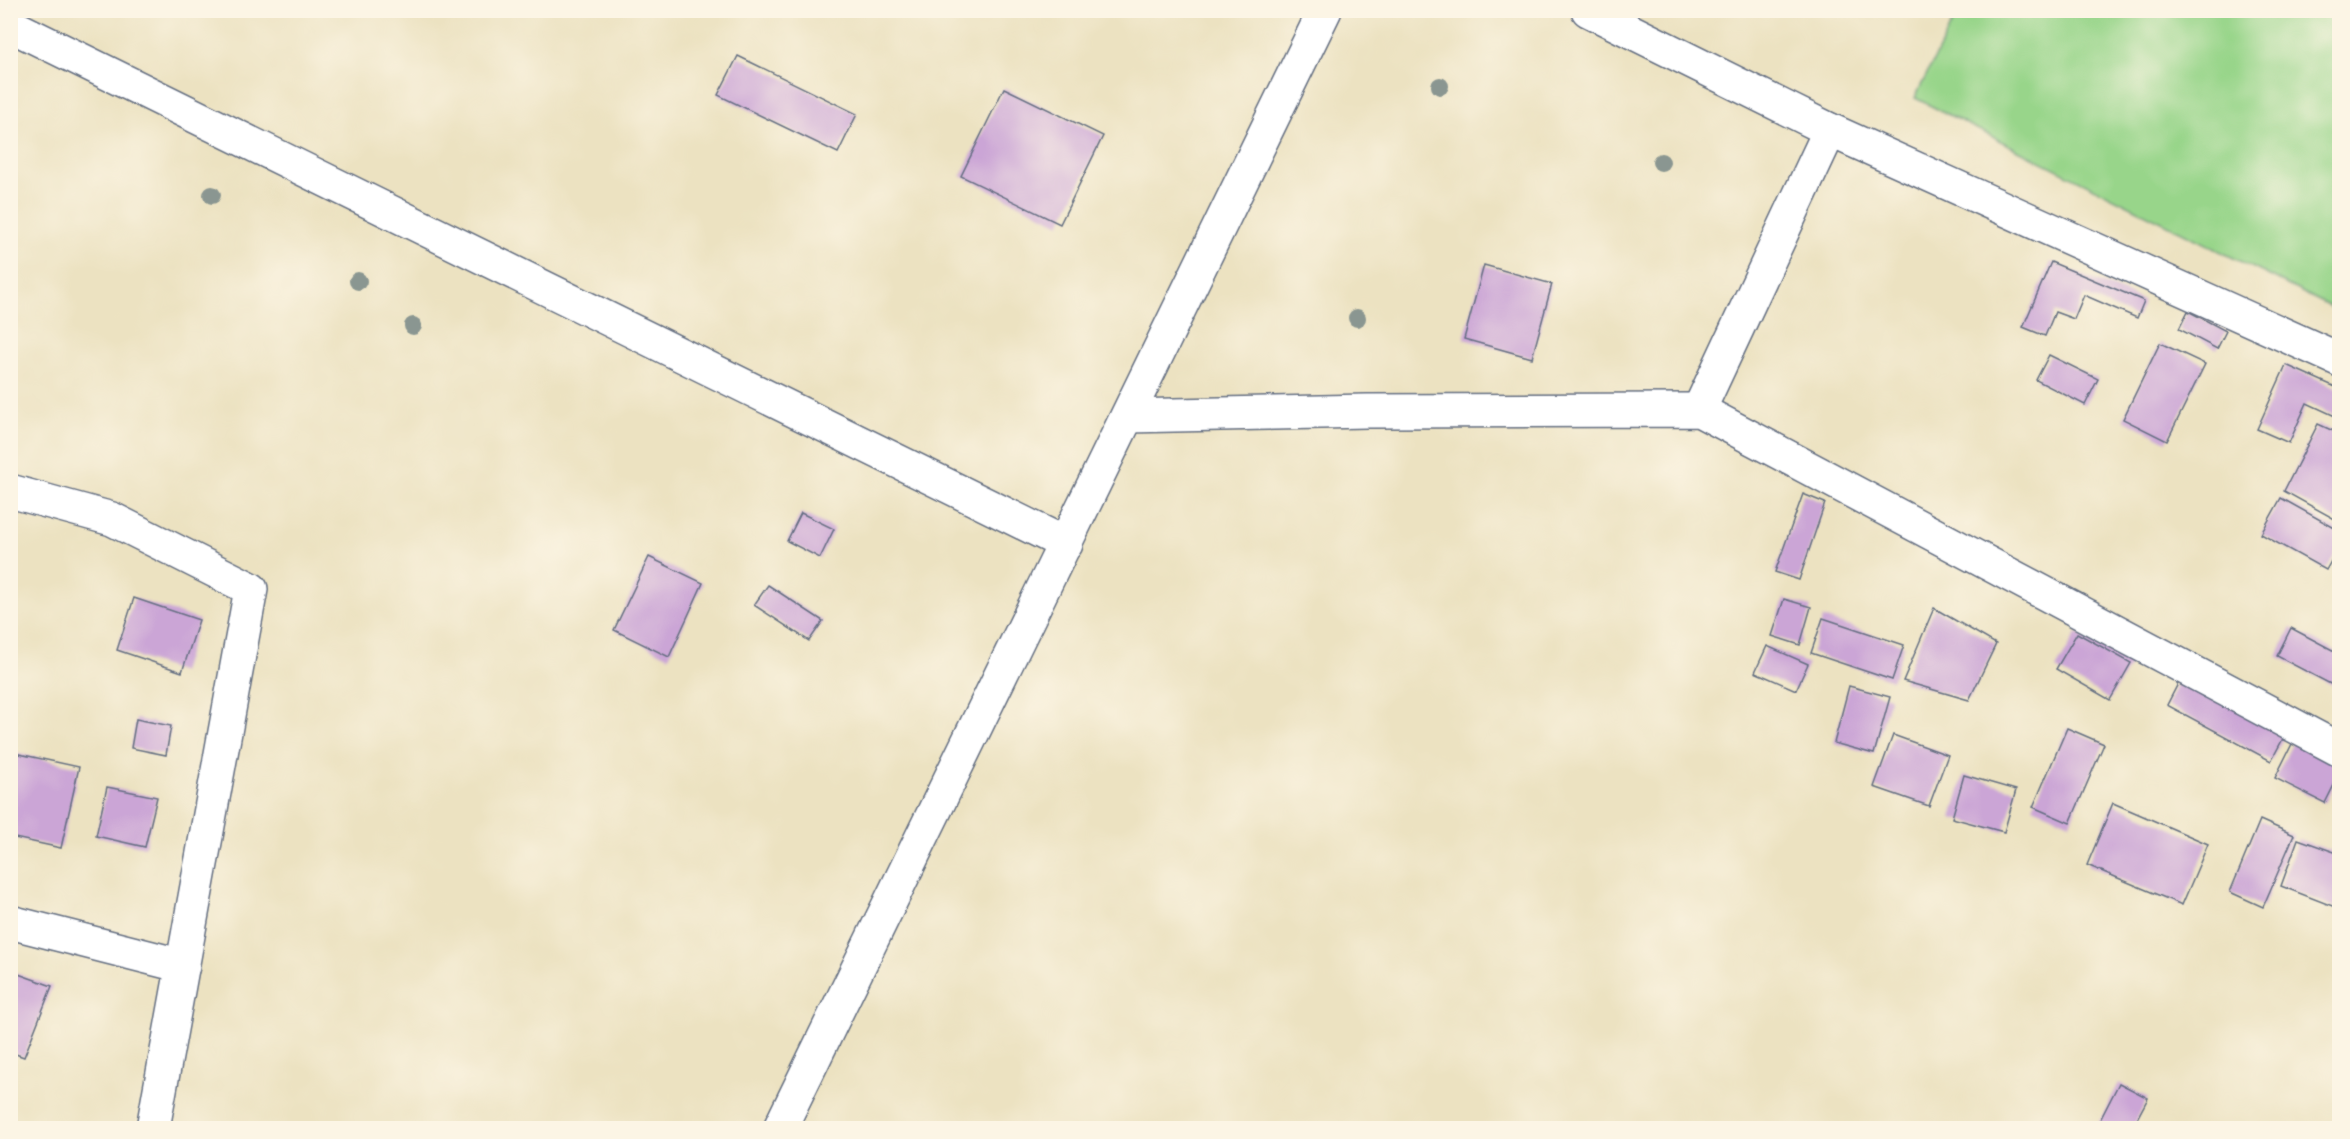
<svg xmlns="http://www.w3.org/2000/svg" width="2350" height="1139" viewBox="0 0 2350 1139" font-family="'Comic Neue',sans-serif">
<rect width="100%" height="100%" fill="#fcf5e5"/>
<filter id="ink" filterUnits="userSpaceOnUse"><feTurbulence type="fractalNoise" baseFrequency=".0167" numOctaves="2"/><feDisplacementMap in="SourceGraphic" scale="12" xChannelSelector="R" yChannelSelector="G"/><feConvolveMatrix kernelMatrix="1 2 1 2 8 2 1 2 1" color-interpolation-filters="sRGB"/></filter>
<filter id="wash" filterUnits="userSpaceOnUse"><feTurbulence type="fractalNoise" baseFrequency=".008" numOctaves="4" result="noise"/><feDisplacementMap in="SourceGraphic" scale="24" xChannelSelector="R" yChannelSelector="G"/><feGaussianBlur stdDeviation="1.35" result="paint"/><feColorMatrix in="noise" values="0 0 0 0 0 0 0 0 0 0 0 0 0 0 0 0 0 1.4 0 .05"/><feComposite in="paint" operator="in"/></filter>
<g filter="url(#wash)">
<rect width="100%" height="100%" fill="#ece2c1"/>
<path fill="#98d58a" stroke="#5a8274" stroke-width="1.5" d="M1958 11H2339V311L1915 98Z"/>
<g id="blocks">
<g fill="#cba5d6">
<path d="M738 56 857 114 838 153 718 95Z"/>
<path d="M1004 88 1103 136 1060 224 961 176Z"/>
<path d="M2051 262 2144 301 2137 318 2084 295 2074 319 2055 312 2045 336 2023 327Z"/>
<path d="M1484 265 1552 284 1532 358 1464 339Z"/>
<path d="M2188 311 2226 331 2217 349 2179 329Z"/>
<path d="M2160 343 2205 364 2167 441 2123 419Z"/>
<path d="M2049 355 2098 379 2085 405 2036 380Z"/>
<path d="M2286 365 2340 389V405L2335 416 2307 403 2289 443 2257 429Z"/>
<path d="M2318 424 2340 434V522L2284 491Z"/>
<path d="M1803 494 1825 503 1799 580 1775 572Z"/>
<path d="M2281 498 2340 531V545L2326 570 2261 534Z"/>
<path d="M801 513 834 529 820 558 787 541Z"/>
<path d="M649 557 703 583 669 657 614 630Z"/>
<path d="M768 585 823 621 809 641 754 605Z"/>
<path d="M134 598 199 620 182 672 117 650Z"/>
<path d="M1784 599 1811 607 1800 645 1772 636Z"/>
<path d="M1934 608 1996 644 1969 700 1903 681Z"/>
<path d="M1823 618 1904 645 1892 680 1811 653Z"/>
<path d="M2291 628 2340 654V689L2277 656Z"/>
<path d="M2077 633 2131 663 2110 700 2056 669Z"/>
<path d="M1767 646 1808 664 1796 690 1755 672Z"/>
<path d="M2182 676 2286 733 2271 761 2167 705Z"/>
<path d="M1849 686 1890 697 1874 754 1834 743Z"/>
<path d="M136 719 171 726 166 755 131 748Z"/>
<path d="M2067 728 2104 744 2070 823 2033 807Z"/>
<path d="M1893 735 1948 755 1929 806 1874 787Z"/>
<path d="M2293 742 2340 765V773L2325 803 2275 778Z"/>
<path d="M10 752 79 767 61 848 10 837Z"/>
<path d="M1964 775 2016 790 2004 832 1952 818Z"/>
<path d="M107 787 157 797 145 847 96 836Z"/>
<path d="M2113 803 2208 844 2182 905 2087 865Z"/>
<path d="M2260 820 2294 835 2263 907 2230 892Z"/>
<path d="M2298 839 2340 854V909L2281 886Z"/>
<path d="M10 971 52 986 24 1057 10 1052Z"/>
<path d="M2119 1083 2148 1098 2132 1128H2096Z"/>
</g>
</g>
</g>
<g filter="url(#ink)">
<use href="#blocks" fill-opacity="0" stroke="#646e81" stroke-width="1.5"/>
<g fill="none" stroke-linecap="round" stroke-linejoin="round">
<g stroke="#646e81" stroke-width="36">
<g id="minor">
<path d="M1588 10 1830 130 2340 360"/>
<path d="M10 25 1066 544"/>
<path d="M1699 410 1830 130"/>
<path d="M1128 416 1367 411 1699 410 2340 750"/>
<path d="M10 491 112 519 251 589 153 1128"/>
<path d="M10 922 183 966"/>
<path d="M780 1128 1325 10"/>
</g>
</g>
<use href="#minor" stroke="#fff" stroke-width="33"/>
</g>
<g fill="#8a9691">
<circle cx="1440" cy="86" r="9"/>
<circle cx="1661" cy="162" r="9"/>
<circle cx="212" cy="195" r="9"/>
<circle cx="358" cy="281" r="9"/>
<circle cx="1357" cy="318" r="9"/>
<circle cx="413" cy="326" r="9"/>
</g>
</g>
<rect width="2350" height="1139" fill="none" stroke="#fcf5e5" stroke-width="36"/>
</svg>
